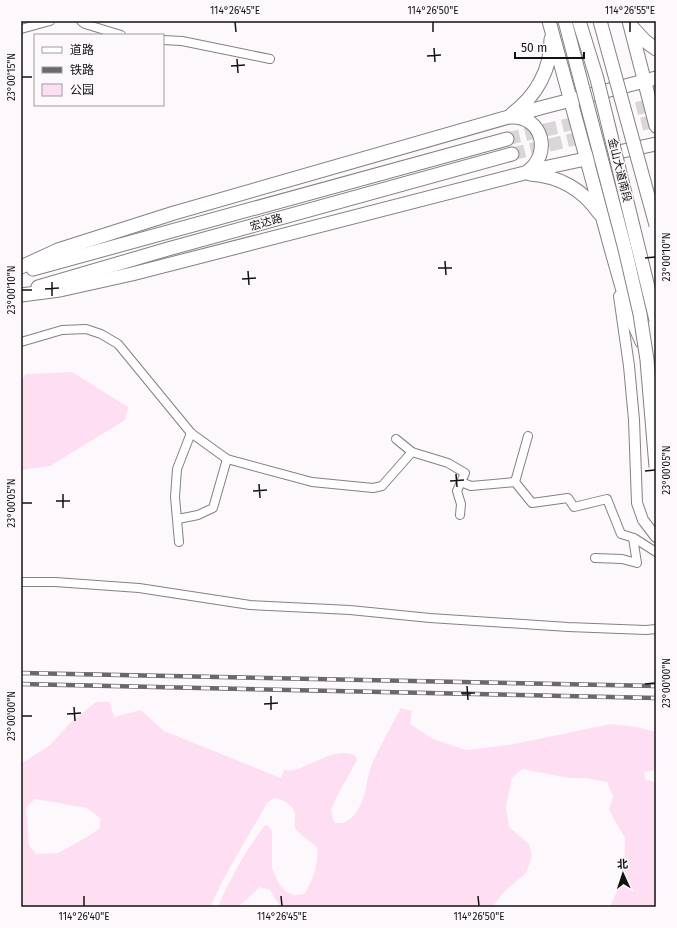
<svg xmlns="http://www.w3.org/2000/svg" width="677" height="928" viewBox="0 0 677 928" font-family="'Fira Sans','Noto Sans SC',sans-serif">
<rect width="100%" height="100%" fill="#fdf8fb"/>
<g fill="#fedef2" fill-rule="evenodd">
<path d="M72 372 128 407 125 420 50 466 21 470V380L26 374Z"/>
<path d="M96 702H110L114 717 141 710 164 731 281 778 284 770C288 770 293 771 297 769 314 764 339 745 357 757L356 762 336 798 331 810 334 822C342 826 350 820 355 814 366 801 366 779 372 764 381 744 391 727 401 708L412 711 410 724 433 739 466 750 509 745 611 724 637 727 656 732V770L644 772 646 780 656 782V907H610L624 875 625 838 609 810 613 797 607 782 586 778H569L522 769 512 778 506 806 509 827 529 844 532 856 526 873 505 891 492 907H280L270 890 260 887 238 907H218C230 878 246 850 265 825L268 826 272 831V868L278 882 286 892 294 895 304 894C313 881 319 863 317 847 311 842 298 834 295 828 294 824 295 819 295 815 294 804 283 800 274 798L267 803 224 878 210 907H21V764L50 745 71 722ZM35 799 87 808 100 818V828L87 837 58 853 36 854 29 845 26 807Z"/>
</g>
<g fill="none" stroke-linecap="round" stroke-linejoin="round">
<g stroke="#dad6d8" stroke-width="13" stroke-dasharray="13 6" stroke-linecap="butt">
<path d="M507 139 656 104"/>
<path d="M512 154 596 134 656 121"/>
</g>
<g stroke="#848083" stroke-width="10">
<g id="minor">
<path d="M81 21 85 24 121 35"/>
<path d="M21 29 50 21"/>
<path d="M163 40 182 41 270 59"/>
<path d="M21 342 62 330 86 329 101 334 118 344 191 433 227 459 312 482 373 488 382 486 412 452 448 463 465 473 457 491 461 504 460 515"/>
<path d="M528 436 515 482 532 503 568 498 574 507 607 499 621 534 634 538 656 552"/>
<path d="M396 439 412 452"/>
<path d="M461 482 471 486 515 482"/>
<path d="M178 519 198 515 213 508 227 459"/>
<path d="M179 542 175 497 177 469 191 433"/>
<path d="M595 558 622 559 637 563 633 538"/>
<path d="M21 582H55L139 588 250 605 350 610 430 618 568 627 646 630 656 629"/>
</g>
</g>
<g stroke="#848083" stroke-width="12">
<path id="tertiary" d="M619 296 629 366 634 420 637 503 643 520 656 537"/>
</g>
<g stroke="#848083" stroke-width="15">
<g id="primary">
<path d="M549 21 612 252 630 315 642 342"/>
<path d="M629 21 656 126"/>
<path d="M632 27 645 41 656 49"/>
<path d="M512 114C536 96 551 70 551 39"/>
<path d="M511 117C543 116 552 154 527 172"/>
<path d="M530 174C559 176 583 190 599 213"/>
<path d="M21 267 58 250 174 213 540 108 656 78"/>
<path d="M33 269 507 139"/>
<path d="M38 287 168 249 512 154"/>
<path d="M21 295 60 290 132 274 548 167 656 144"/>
<path d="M651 366 656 385"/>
</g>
</g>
<use href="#minor" stroke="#fff" stroke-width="8"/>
<use href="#tertiary" stroke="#fff" stroke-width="10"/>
<use href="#primary" stroke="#fff" stroke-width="13"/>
<g stroke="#6a686a" stroke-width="4.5">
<g id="rail">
<path d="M21 673 656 686"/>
<path d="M21 684 656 698"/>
</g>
</g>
<use href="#rail" stroke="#fdf8fb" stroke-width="3" stroke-dasharray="9" stroke-linecap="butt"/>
<g stroke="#848083" stroke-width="15" stroke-linecap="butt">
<g id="primary-bridge">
<path d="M565 21 625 249 640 314 647 360 656 467"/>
<path d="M579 21 597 79 656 320"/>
<path d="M600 21 656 225"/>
</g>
</g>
<use href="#primary-bridge" stroke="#fff" stroke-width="13"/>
</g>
<path fill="none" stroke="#131213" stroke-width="1.5" d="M235 22 236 32M433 22V32M630 22V32M434 48 435 62M427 56 441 55M237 59 238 73M231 66 245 65M22 77H32M645 258 655 257M445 261 446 275M438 268H452M248 271 249 285M242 279 256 278M52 282V296M45 289 59 288M22 290H32M645 471 655 470M456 474 457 487M450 481 464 480M259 484 260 498M253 491 267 490M63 494V508M56 501H70M22 503H32M645 684 655 683M467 686 468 700M461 693H475M271 696V710M264 704 278 703M74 707 75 721M67 714 81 713M22 716H32M84 896V906M281 896 282 906M478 896 479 906"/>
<g text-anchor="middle" stroke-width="3" stroke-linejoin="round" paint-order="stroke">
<g font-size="11" fill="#131213" stroke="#fdf8fb">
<text transform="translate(620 170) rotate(76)" y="4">金山大道南段</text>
<text transform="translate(266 222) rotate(-16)" y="4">宏达路</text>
</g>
</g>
<rect width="677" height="928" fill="none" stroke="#fdf8fb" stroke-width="44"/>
<rect x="34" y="34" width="130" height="72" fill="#fdf8fb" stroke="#9f9c9e"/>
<rect x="42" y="47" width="20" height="6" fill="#ffffff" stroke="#9f9c9e"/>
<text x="70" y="54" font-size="12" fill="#131213">道路</text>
<rect x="42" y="67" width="20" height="6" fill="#6a686a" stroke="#9f9c9e"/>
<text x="70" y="74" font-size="12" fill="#131213">铁路</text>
<rect x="42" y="84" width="20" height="12" fill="#fedef2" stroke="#9f9c9e"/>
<text x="70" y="94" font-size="12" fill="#131213">公园</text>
<g transform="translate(623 874) rotate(357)" stroke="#fdf8fb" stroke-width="3" paint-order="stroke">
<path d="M0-3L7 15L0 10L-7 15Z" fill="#131213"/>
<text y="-6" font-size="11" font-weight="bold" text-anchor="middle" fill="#131213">北</text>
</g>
<path d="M515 52v6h69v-6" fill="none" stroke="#131213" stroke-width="2"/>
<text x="521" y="52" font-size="12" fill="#131213" stroke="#fdf8fb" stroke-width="3" paint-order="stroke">50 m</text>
<rect x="22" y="22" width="633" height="884" fill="none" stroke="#131213" stroke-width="1.5"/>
<g font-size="10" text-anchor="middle" fill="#131213">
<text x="235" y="14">114°26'45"E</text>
<text x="433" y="14">114°26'50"E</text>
<text x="630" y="14">114°26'55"E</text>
<text transform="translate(11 77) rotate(-90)" y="4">23°00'15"N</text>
<text transform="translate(666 257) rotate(-90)" y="4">23°00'10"N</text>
<text transform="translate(11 290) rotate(-90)" y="4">23°00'10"N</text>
<text transform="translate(666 470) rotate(-90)" y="4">23°00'05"N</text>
<text transform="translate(11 503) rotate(-90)" y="4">23°00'05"N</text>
<text transform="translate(666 683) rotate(-90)" y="4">23°00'00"N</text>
<text transform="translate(11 716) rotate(-90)" y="4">23°00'00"N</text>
<text x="84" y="920">114°26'40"E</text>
<text x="282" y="920">114°26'45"E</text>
<text x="479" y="920">114°26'50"E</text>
</g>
</svg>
